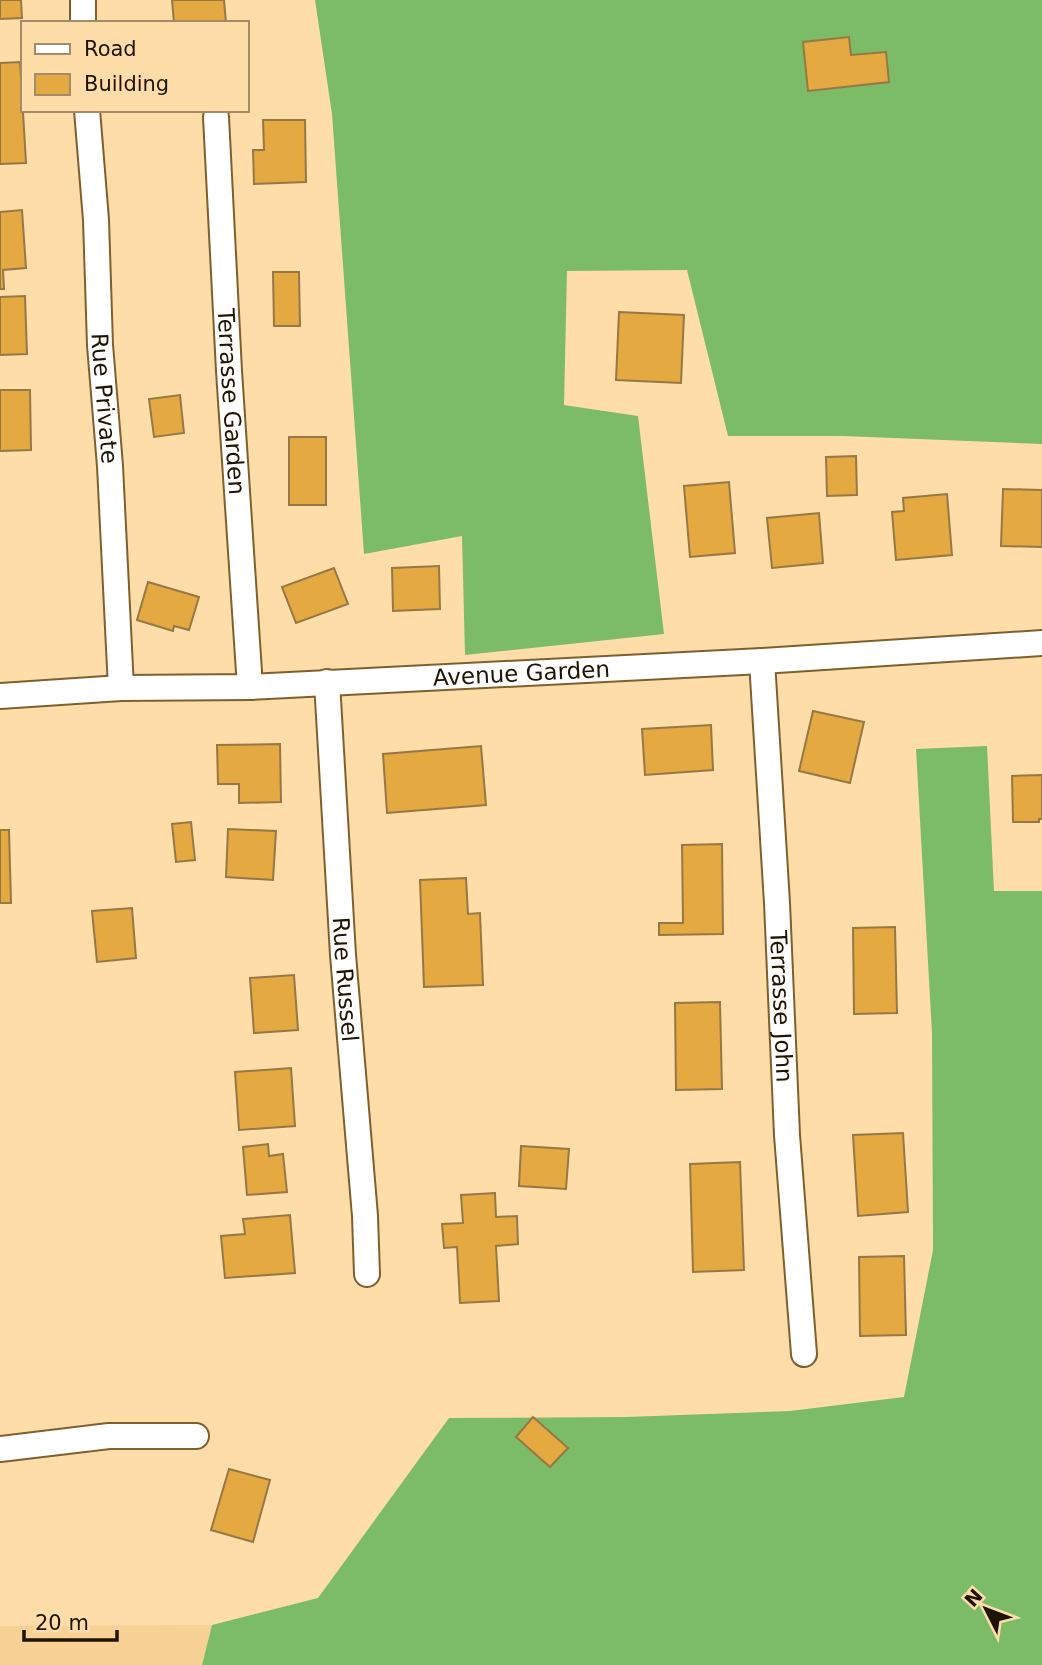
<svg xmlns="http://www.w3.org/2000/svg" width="1042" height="1665" viewBox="0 0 1042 1665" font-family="'DejaVu Sans',sans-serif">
<rect width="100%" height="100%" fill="#ffdda9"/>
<path fill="#f7d196" d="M212 1625 202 1665H0V1626Z"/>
<g fill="#7cbc66">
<path d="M315 0H1042V444L843 436H728L687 270 567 271 564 405 638 416 664 634 465 655 462 536 364 554 332 114Z"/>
<path d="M987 746 994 891H1042V1665H202L212 1625 318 1598 449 1418 626 1417 790 1411 904 1397 933 1250 932 1033 916 749Z"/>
</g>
<g fill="#e4a941" stroke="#967846" stroke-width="2">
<path d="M0 0H21L22 18 0 19Z"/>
<path d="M172 0H224L226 23H174Z"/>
<path d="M849 37 851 55 886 52 889 82 808 91 803 42Z"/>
<path d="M20 62 26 163 0 164V63Z"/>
<path d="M263 120H305L306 182 254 184 253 150H264Z"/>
<path d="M22 210 26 268 3 270 4 289H0V212Z"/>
<path d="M273 272H299L300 326H274Z"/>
<path d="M25 296 27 354 0 355V297Z"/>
<path d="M619 312 684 315 681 383 616 380Z"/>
<path d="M0 390H30L31 450 0 451Z"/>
<path d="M180 395 184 433 154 437 149 399Z"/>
<rect x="289" y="437" width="37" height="68"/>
<path d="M856 456 857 495 827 496 826 457Z"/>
<path d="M729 482 735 553 690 557 684 486Z"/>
<path d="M1003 489 1042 490V547L1001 546Z"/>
<path d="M947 494 952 555 896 560 892 512 904 511 903 498Z"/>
<path d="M819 513 823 563 772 568 767 518Z"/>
<path d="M439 566 440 609 393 611 392 568Z"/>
<path d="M334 568 348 604 296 623 282 587Z"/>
<path d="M148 582 199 597 189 630 174 626 173 631 137 620Z"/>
<path d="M813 711 864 722 850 783 799 771Z"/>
<path d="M711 725 713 770 645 775 642 729Z"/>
<path d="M280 744 281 802 239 803V784H218L217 745Z"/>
<path d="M481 746 486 805 387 813 383 754Z"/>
<path d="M1042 775V819H1039V822H1013L1012 776Z"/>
<path d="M191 822 195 860 176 862 172 824Z"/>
<path d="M228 829 276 831 273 880 226 877Z"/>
<path d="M0 830H9L11 903H0Z"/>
<path d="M722 844 723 934 659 935V923H683L682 845Z"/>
<path d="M466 878 468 914 480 913 483 985 424 987 420 880Z"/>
<path d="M132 908 136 958 97 962 92 911Z"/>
<path d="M895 927 897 1013 854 1014 853 928Z"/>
<path d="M294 975 298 1030 254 1033 250 978Z"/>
<path d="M720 1002 722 1089 676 1090 675 1003Z"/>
<path d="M291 1068 295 1126 239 1130 235 1072Z"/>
<path d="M903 1133 908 1212 858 1216 853 1135Z"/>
<path d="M268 1144 269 1156 283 1154 287 1192 247 1195 243 1147Z"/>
<path d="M521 1146 569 1149 566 1189 519 1186Z"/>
<path d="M740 1162 744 1270 693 1272 690 1164Z"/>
<path d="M495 1193 496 1217 517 1216 518 1244 496 1246 499 1301 460 1303 457 1247 444 1248 442 1224 463 1223 461 1195Z"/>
<path d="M290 1215 295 1273 225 1278 221 1236 245 1234 243 1219Z"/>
<path d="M904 1256 906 1335 860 1336 859 1257Z"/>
<path d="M533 1417 568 1448 550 1467 516 1437Z"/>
<path d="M229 1469 270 1480 253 1542 211 1530Z"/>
</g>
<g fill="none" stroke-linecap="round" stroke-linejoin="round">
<g stroke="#7e602f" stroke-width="28">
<g id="street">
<path d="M83 0V23"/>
<path id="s1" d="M87 110 96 220 100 345 110 466 121 688"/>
<path id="s2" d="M216 117 229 371 250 687"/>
<path id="s3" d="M762 661 777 903 787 1135 804 1354"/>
<path id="s4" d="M327 682 343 955 365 1216 367 1274"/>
<path id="s5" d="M0 696 121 688 250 687 762 661 1042 643"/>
<path d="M0 1449 109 1436H196"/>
</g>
</g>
<use href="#street" stroke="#fff" stroke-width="24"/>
</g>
<g text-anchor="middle" stroke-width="5" stroke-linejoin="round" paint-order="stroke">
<g font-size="23" fill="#1f1301" stroke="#ffdda9">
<text dy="8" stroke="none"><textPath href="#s1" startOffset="289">Rue Private</textPath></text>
<text dy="8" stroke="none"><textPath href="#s2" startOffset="285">Terrasse Garden</textPath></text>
<text dy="8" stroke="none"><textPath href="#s5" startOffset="522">Avenue Garden</textPath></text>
<text dy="8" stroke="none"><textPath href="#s4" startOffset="298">Rue Russel</textPath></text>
<text dy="8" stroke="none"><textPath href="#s3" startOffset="346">Terrasse John</textPath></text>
</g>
</g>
<rect x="21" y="21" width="228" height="91" fill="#ffdda9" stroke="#a58c66" stroke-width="2"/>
<rect x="35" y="44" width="35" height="10" fill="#ffffff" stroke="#a58c66" stroke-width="2"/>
<text x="84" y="56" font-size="21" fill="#1f1301">Road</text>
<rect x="35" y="74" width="35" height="21" fill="#e4a941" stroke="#a58c66" stroke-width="2"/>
<text x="84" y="91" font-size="21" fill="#1f1301">Building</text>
<g transform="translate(986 1609) rotate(312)" stroke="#ffdda9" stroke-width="5" paint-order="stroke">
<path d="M0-5L12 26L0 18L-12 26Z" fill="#1f1301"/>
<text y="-10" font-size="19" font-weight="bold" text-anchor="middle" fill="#1f1301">N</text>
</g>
<path d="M24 1630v10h93v-10" fill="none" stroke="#1f1301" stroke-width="3.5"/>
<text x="35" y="1630" font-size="21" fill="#1f1301" stroke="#ffdda9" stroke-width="5" paint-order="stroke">20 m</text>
</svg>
